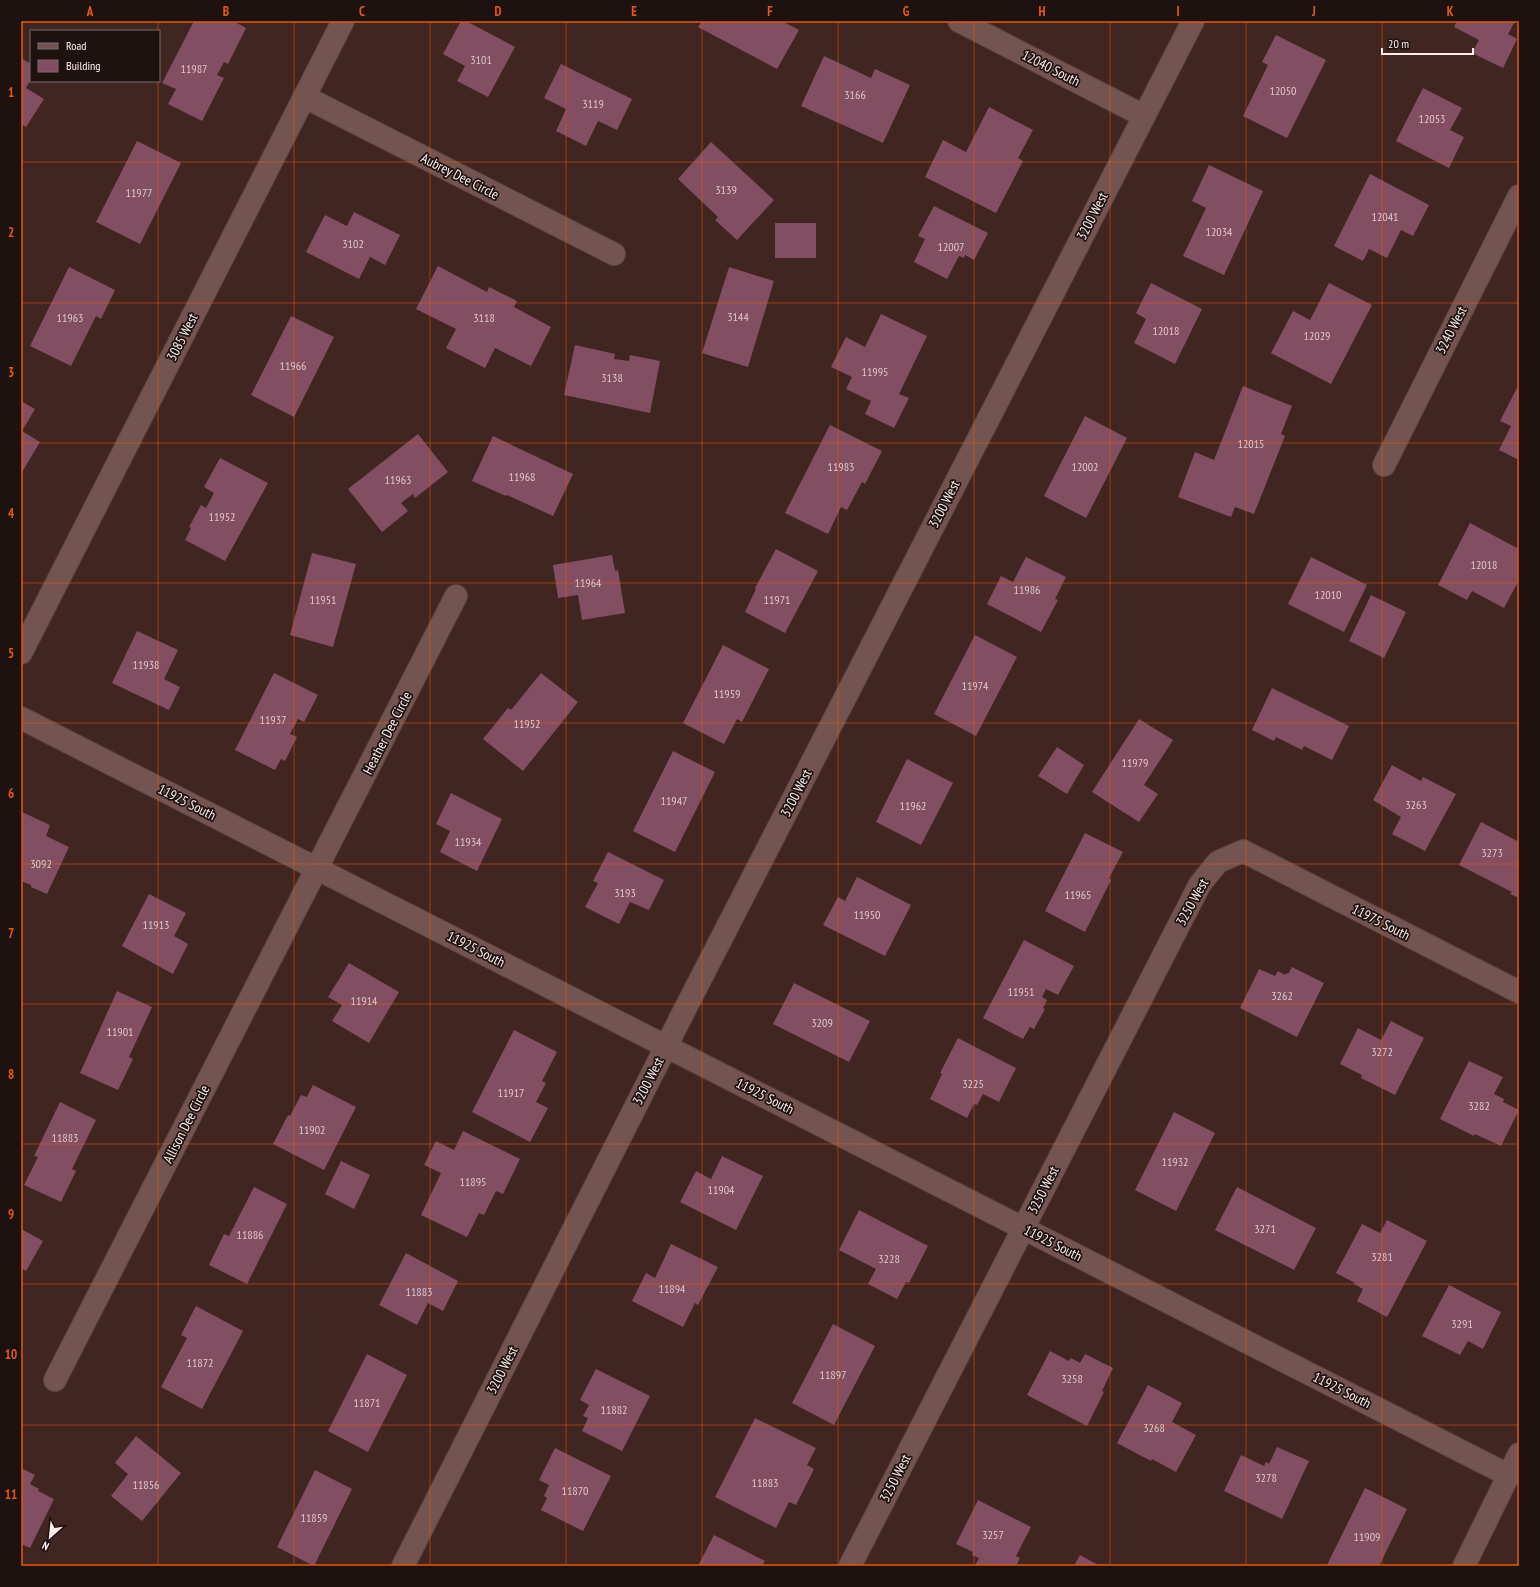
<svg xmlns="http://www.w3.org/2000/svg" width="1540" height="1587" viewBox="0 0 1540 1587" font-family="'PT Sans Narrow',sans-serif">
<rect width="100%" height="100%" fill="#402521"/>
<g fill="#824f62">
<path d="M194 21H233L246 28 228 64 224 62 217 75 224 78 202 121 168 104 176 89 162 83Z"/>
<path d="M461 21H466L515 47 488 97 457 81 465 66 443 54Z"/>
<path d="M702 21H782L799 30 777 69 698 27Z"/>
<path d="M1457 21H1515L1508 34 1517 39 1503 68 1472 53 1479 40 1454 27Z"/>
<path d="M1276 35 1326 60 1287 138 1243 116 1268 65 1262 62Z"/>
<path d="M824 56 871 78 875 69 910 85 883 143 801 106Z"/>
<path d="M21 58 31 64V79L26 88 44 99 26 127 21 124Z"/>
<path d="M561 64 632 99 617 130 598 121 586 146 556 131 566 109 544 98Z"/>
<path d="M1423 88 1462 108 1450 130 1464 137 1449 168 1396 141Z"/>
<path d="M989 107 1033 130 1018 158 1023 161 996 213 925 177 943 140 966 152Z"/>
<path d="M137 141 181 163 140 244 96 222Z"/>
<path d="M711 142 774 200 737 240 715 220 718 217 678 179Z"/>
<path d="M1209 165 1263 191 1224 275 1183 256 1206 208 1192 201Z"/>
<path d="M1370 174 1429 205 1413 236 1401 230 1387 258 1369 249 1363 261 1334 246Z"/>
<path d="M934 206 988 233 974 260 965 255 964 258 959 256 947 279 914 262 925 239 918 236Z"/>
<path d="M354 212 400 235 385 265 370 257 359 279 306 252 325 215 347 226Z"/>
<rect x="775" y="223" width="41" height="35"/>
<path d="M438 266 487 292 489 287 517 301 514 307 551 327 531 366 495 348 485 368 446 348 456 329 416 309Z"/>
<path d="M69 267 115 290 101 319 96 316 71 366 30 346Z"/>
<path d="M729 267 774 281 748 367 702 353Z"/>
<path d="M1151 283 1202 309 1175 364 1134 343 1146 319 1136 313Z"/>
<path d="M1329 283 1372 305 1331 384 1271 353 1293 311 1310 320Z"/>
<path d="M881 314 927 336 899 394 909 398 894 428 865 414 871 401 846 389 852 377 831 367 846 337 865 347Z"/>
<path d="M291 316 334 337 294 417 251 395Z"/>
<path d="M575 345 615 354 614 359 629 361 630 355 660 361 650 413 564 395Z"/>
<path d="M1519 384V460L1499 450 1511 426 1500 421Z"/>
<path d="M1243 386 1292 406 1281 434 1285 436 1254 514 1235 507 1231 517 1178 497 1195 452 1214 460Z"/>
<path d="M21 401 35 409 22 431 40 442 21 474Z"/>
<path d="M1085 416 1127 438 1086 518 1044 496Z"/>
<path d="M830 425 882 451 865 484 862 482 847 510 841 507 828 534 785 513Z"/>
<path d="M418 434 448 472 415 498 413 494 401 503 408 511 382 532 348 489Z"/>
<path d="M493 436 573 474 553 516 507 495 506 496 472 481Z"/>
<path d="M220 458 268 483 225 561 185 540 191 528 189 527 201 505 206 508 214 493 204 487Z"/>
<path d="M1470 523 1519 549V580L1504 608 1472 591 1467 600 1438 585Z"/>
<path d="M776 549 818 571 785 633 745 612 756 589 755 588Z"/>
<path d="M312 553 356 564 333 647 290 635Z"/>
<path d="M612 555 615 571 618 570 625 613 582 620 578 595 558 598 553 565Z"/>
<path d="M1026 557 1066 577 1055 599 1058 600 1041 632 987 604 1001 576 1013 582Z"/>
<path d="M1311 557 1367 585 1344 632 1288 604Z"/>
<path d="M1371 595 1406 612 1384 658 1349 641Z"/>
<path d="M137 631 178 650 164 679 180 687 169 710 112 683Z"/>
<path d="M975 635 1017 657 976 736 934 714Z"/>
<path d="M723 645 769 669 742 722 737 719 724 744 683 723Z"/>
<path d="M274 673 318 695 304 722 298 719 290 734 297 737 285 761 281 759 275 770 235 750Z"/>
<path d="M541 673 578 702 523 771 483 739 508 708 511 710Z"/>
<path d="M1272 688 1349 726 1332 760 1304 746 1302 750 1276 737 1274 741 1252 730Z"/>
<path d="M1139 719 1173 740 1144 785 1158 794 1139 822 1092 792Z"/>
<path d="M1057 747 1084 765 1067 794 1038 776Z"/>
<path d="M673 751 715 772 675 852 633 831Z"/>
<path d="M907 759 953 783 921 845 876 822Z"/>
<path d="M1392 765 1421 781 1423 777 1456 794 1425 851 1392 834 1401 817 1373 800Z"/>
<path d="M451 793 502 819 477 871 440 852 450 831 436 824Z"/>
<path d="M22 812 50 825 46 836 69 847 47 894 31 887V885L21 881V815Z"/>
<path d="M1481 822 1519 842V898L1510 894 1512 892 1459 865Z"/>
<path d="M1085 833 1123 852 1109 878 1111 880 1085 932 1045 911Z"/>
<path d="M608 852 664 880 649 910 630 902 619 924 585 907 598 883 593 881Z"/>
<path d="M857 877 911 905 885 956 823 925 838 897 845 901Z"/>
<path d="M149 894 186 913 174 936 188 944 173 974 122 946Z"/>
<path d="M1024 940 1074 966 1058 995 1046 989 1042 997 1047 1000 1043 1008 1045 1009 1034 1029 1030 1027 1023 1039 983 1018Z"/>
<path d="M349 963 399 992 369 1043 332 1021 342 1005 328 997Z"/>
<path d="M1292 967 1324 983 1297 1037 1240 1008 1259 969 1275 976 1278 971 1285 975 1286 973 1288 974Z"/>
<path d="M794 983 870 1021 849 1062 773 1024Z"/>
<path d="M117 991 152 1007 129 1057 133 1059 118 1090 80 1073Z"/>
<path d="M1391 1021 1424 1038 1395 1095 1361 1078 1362 1075 1340 1064 1358 1028 1381 1040Z"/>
<path d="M514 1030 557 1052 542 1081 546 1083 536 1102 548 1108 530 1142 472 1112Z"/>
<path d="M958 1038 1016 1068 999 1102 983 1094 977 1105 974 1104 967 1118 930 1099 942 1074 940 1073Z"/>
<path d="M1469 1061 1503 1077 1494 1094 1504 1099 1503 1102 1519 1110 1501 1146 1475 1134 1474 1136 1440 1119Z"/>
<path d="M313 1085 356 1107 324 1170 273 1144 288 1115 290 1116 301 1095 307 1097Z"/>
<path d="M60 1102 96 1120 72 1169 76 1171 61 1202 24 1185 38 1157 34 1156Z"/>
<path d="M1174 1112 1215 1133 1176 1211 1135 1190Z"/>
<path d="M463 1131 520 1159 503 1194 496 1191 484 1215 479 1213 467 1237 421 1215 441 1173 424 1165 436 1141 454 1150Z"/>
<path d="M722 1156 763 1176 736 1230 680 1202 696 1171 711 1179Z"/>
<path d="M341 1161 370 1175 354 1209 325 1194Z"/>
<path d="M254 1187 287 1204 247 1284 209 1265 224 1234 229 1236Z"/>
<path d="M1237 1187 1316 1228 1294 1270 1215 1230Z"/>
<path d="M859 1210 928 1246 909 1283 906 1282 897 1299 868 1284 876 1269 839 1250Z"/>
<path d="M1387 1220 1427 1241 1387 1317 1357 1301 1363 1289 1354 1284 1355 1283 1336 1273 1362 1224 1380 1233Z"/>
<path d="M21 1229 43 1241 26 1271 21 1268Z"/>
<path d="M671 1244 718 1267 698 1305 695 1303 683 1327 632 1301 646 1273 655 1278Z"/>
<path d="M406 1253 458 1281 443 1311 428 1303 417 1325 379 1305Z"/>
<path d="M1449 1285 1501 1312 1483 1349 1468 1341 1460 1355 1422 1336Z"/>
<path d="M196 1306 243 1331 202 1409 161 1387 187 1338 181 1335Z"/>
<path d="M833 1324 875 1346 834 1425 792 1403Z"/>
<path d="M1050 1351 1069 1361 1071 1358 1080 1363 1085 1354 1113 1368 1102 1391 1104 1392 1087 1426 1027 1395Z"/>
<path d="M367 1354 407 1375 368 1452 328 1431Z"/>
<path d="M596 1369 650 1396 622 1451 582 1431 588 1418 583 1416 589 1405 580 1400Z"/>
<path d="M1148 1385 1182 1403 1172 1422 1196 1435 1176 1472 1152 1459 1151 1461 1117 1443Z"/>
<path d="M755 1418 816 1448 807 1465 814 1469 796 1505 789 1502 776 1528 715 1497Z"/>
<path d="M136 1436 181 1473 142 1521 111 1496 128 1474 115 1463Z"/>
<path d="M1277 1447 1309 1461 1282 1519 1224 1491 1241 1455 1264 1466 1266 1462 1269 1464Z"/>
<path d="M555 1448 611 1476 583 1531 541 1510 547 1498 544 1496 549 1485 539 1480Z"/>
<path d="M21 1468 35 1475 30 1484 39 1489 38 1491 54 1499 30 1548 21 1544Z"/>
<path d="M315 1470 352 1489 314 1566 277 1547Z"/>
<path d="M1365 1488 1407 1509 1379 1566H1329L1327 1565Z"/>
<path d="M978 1500 1031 1527 1016 1556 1020 1558 1016 1566H975L979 1558 972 1555 973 1552 956 1544Z"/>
<path d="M714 1535 765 1561 762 1566H698Z"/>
<path d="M1080 1555 1100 1566H1074Z"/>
</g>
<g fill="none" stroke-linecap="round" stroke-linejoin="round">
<g stroke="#5a4340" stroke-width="24">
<g id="minor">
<path d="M959 21 1144 116"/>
<path d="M305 97 614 254"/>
<path d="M1384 465 1519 196"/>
<path d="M21 653 343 21"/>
<path d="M21 718 1508 1475"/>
<path d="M55 1380 456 596"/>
<path d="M403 1566 681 1017 1193 21"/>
<path d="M850 1566 1200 884 1218 862 1243 851 1519 992"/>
<path d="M1464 1566 1519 1454"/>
</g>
</g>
<use href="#minor" stroke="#735450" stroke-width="22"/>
</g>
<path fill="none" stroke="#e8590c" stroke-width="1" stroke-opacity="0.55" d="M158 21V31M294 21V1566M430 21V1566M566 21V1566M702 21V1566M838 21V1566M974 21V1566M1110 21V1566M1246 21V1566M1382 21V1566M158 81V1566M21 162H1519M21 303H1519M21 443H1519M21 583H1519M21 723H1519M21 864H1519M21 1004H1519M21 1144H1519M21 1284H1519M21 1425H1519"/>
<g text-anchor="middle" stroke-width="3.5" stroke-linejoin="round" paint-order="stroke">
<g font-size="12" fill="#dfc7ca">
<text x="481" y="64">3101</text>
<text x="194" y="73">11987</text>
<text x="1283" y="95">12050</text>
<text x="855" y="99">3166</text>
<text x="593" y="108">3119</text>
<text x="1432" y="123">12053</text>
<text x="726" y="194">3139</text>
<text x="139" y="197">11977</text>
<text x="1385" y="221">12041</text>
<text x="1219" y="236">12034</text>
<text x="353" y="248">3102</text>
<text x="951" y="251">12007</text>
<text x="738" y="321">3144</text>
<text x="70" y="322">11963</text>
<text x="484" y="322">3118</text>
<text x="1166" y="335">12018</text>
<text x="1317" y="340">12029</text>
<text x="293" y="370">11966</text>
<text x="875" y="376">11995</text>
<text x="612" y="382">3138</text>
<text x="1251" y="448">12015</text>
<text x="841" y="471">11983</text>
<text x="1085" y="471">12002</text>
<text x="522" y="481">11968</text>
<text x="398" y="484">11963</text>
<text x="222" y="521">11952</text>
<text x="1484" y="569">12018</text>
<text x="588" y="587">11964</text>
<text x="1027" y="594">11986</text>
<text x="1328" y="599">12010</text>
<text x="323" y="604">11951</text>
<text x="777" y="604">11971</text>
<text x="146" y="669">11938</text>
<text x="975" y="690">11974</text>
<text x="727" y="698">11959</text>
<text x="273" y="724">11937</text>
<text x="527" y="728">11952</text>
<text x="1135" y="767">11979</text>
<text x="674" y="805">11947</text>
<text x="1416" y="809">3263</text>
<text x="913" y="810">11962</text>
<text x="468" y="846">11934</text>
<text x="1492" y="857">3273</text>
<text x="41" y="868">3092</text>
<text x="625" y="897">3193</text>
<text x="1078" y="899">11965</text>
<text x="867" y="919">11950</text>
<text x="156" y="929">11913</text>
<text x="1021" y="996">11951</text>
<text x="1282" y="1000">3262</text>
<text x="364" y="1005">11914</text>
<text x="822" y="1027">3209</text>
<text x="120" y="1036">11901</text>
<text x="1382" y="1056">3272</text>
<text x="973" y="1088">3225</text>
<text x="511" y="1097">11917</text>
<text x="1479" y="1110">3282</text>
<text x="312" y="1134">11902</text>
<text x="65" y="1142">11883</text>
<text x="1175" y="1166">11932</text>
<text x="473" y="1186">11895</text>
<text x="721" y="1194">11904</text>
<text x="1265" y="1233">3271</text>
<text x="250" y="1239">11886</text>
<text x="1382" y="1261">3281</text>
<text x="889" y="1263">3228</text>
<text x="672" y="1293">11894</text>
<text x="419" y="1296">11883</text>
<text x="1462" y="1328">3291</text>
<text x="200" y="1367">11872</text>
<text x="833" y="1379">11897</text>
<text x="1072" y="1383">3258</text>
<text x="367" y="1407">11871</text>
<text x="614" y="1414">11882</text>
<text x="1154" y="1432">3268</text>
<text x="1266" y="1482">3278</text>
<text x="765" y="1487">11883</text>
<text x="146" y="1489">11856</text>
<text x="575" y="1495">11870</text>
<text x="314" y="1522">11859</text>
<text x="993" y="1539">3257</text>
<text x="1367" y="1541">11909</text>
</g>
<g font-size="14" fill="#feefed" stroke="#1e1210">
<text transform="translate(1051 68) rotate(27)" y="5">12040 South</text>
<text transform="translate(460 176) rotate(27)" y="5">Aubrey Dee Circle</text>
<text transform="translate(1092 216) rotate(-63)" y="5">3200 West</text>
<text transform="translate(1451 330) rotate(-63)" y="5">3240 West</text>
<text transform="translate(182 337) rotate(-63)" y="5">3085 West</text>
<text transform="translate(944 504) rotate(-63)" y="5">3200 West</text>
<text transform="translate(387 733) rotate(-63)" y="5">Heather Dee Circle</text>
<text transform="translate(796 793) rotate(-63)" y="5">3200 West</text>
<text transform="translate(187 802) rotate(27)" y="5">11925 South</text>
<text transform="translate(1192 902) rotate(-61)" y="5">3250 West</text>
<text transform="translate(1381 922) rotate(27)" y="5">11975 South</text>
<text transform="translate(476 949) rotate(27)" y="5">11925 South</text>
<text transform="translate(648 1081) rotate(-63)" y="5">3200 West</text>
<text transform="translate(765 1096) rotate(27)" y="5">11925 South</text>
<text transform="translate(186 1124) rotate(-63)" y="5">Allison Dee Circle</text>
<text transform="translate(1043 1190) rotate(-63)" y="5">3250 West</text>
<text transform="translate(1053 1243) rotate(27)" y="5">11925 South</text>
<text transform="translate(502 1370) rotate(-63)" y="5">3200 West</text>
<text transform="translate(1342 1390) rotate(27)" y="5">11925 South</text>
<text transform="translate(895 1478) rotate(-63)" y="5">3250 West</text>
</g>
</g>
<rect width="1540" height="1587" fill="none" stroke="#1e1210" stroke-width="44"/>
<rect x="30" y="30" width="130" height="52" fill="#1e1210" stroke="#786a68"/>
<rect x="38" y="43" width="20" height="6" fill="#735450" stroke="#786a68"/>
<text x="66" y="50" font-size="12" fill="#feefed">Road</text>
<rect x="38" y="60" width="20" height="12" fill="#824f62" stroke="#786a68"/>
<text x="66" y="70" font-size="12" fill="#feefed">Building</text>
<g transform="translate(50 1537) rotate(207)" stroke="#1e1210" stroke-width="3" paint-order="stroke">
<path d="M0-3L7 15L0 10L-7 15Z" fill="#feefed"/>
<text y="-6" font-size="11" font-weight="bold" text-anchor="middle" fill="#feefed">N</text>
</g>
<path d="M1382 48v6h91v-6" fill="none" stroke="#feefed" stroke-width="2"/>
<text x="1388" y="48" font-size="12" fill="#feefed" stroke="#1e1210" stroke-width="3" paint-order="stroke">20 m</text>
<rect x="22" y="22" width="1496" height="1543" fill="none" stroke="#e8590c" stroke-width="1.5"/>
<g font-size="13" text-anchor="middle" font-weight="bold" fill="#e8590c">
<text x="90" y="16">A</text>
<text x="226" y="16">B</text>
<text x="362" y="16">C</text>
<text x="498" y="16">D</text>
<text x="634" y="16">E</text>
<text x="770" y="16">F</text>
<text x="906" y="16">G</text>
<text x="1042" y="16">H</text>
<text x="1178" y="16">I</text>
<text x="1314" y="16">J</text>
<text x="1450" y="16">K</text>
<text x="11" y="97">1</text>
<text x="11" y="237">2</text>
<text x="11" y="377">3</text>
<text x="11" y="518">4</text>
<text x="11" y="658">5</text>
<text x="11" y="798">6</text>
<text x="11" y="938">7</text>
<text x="11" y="1079">8</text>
<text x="11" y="1219">9</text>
<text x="11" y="1359">10</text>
<text x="11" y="1499">11</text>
</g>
</svg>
